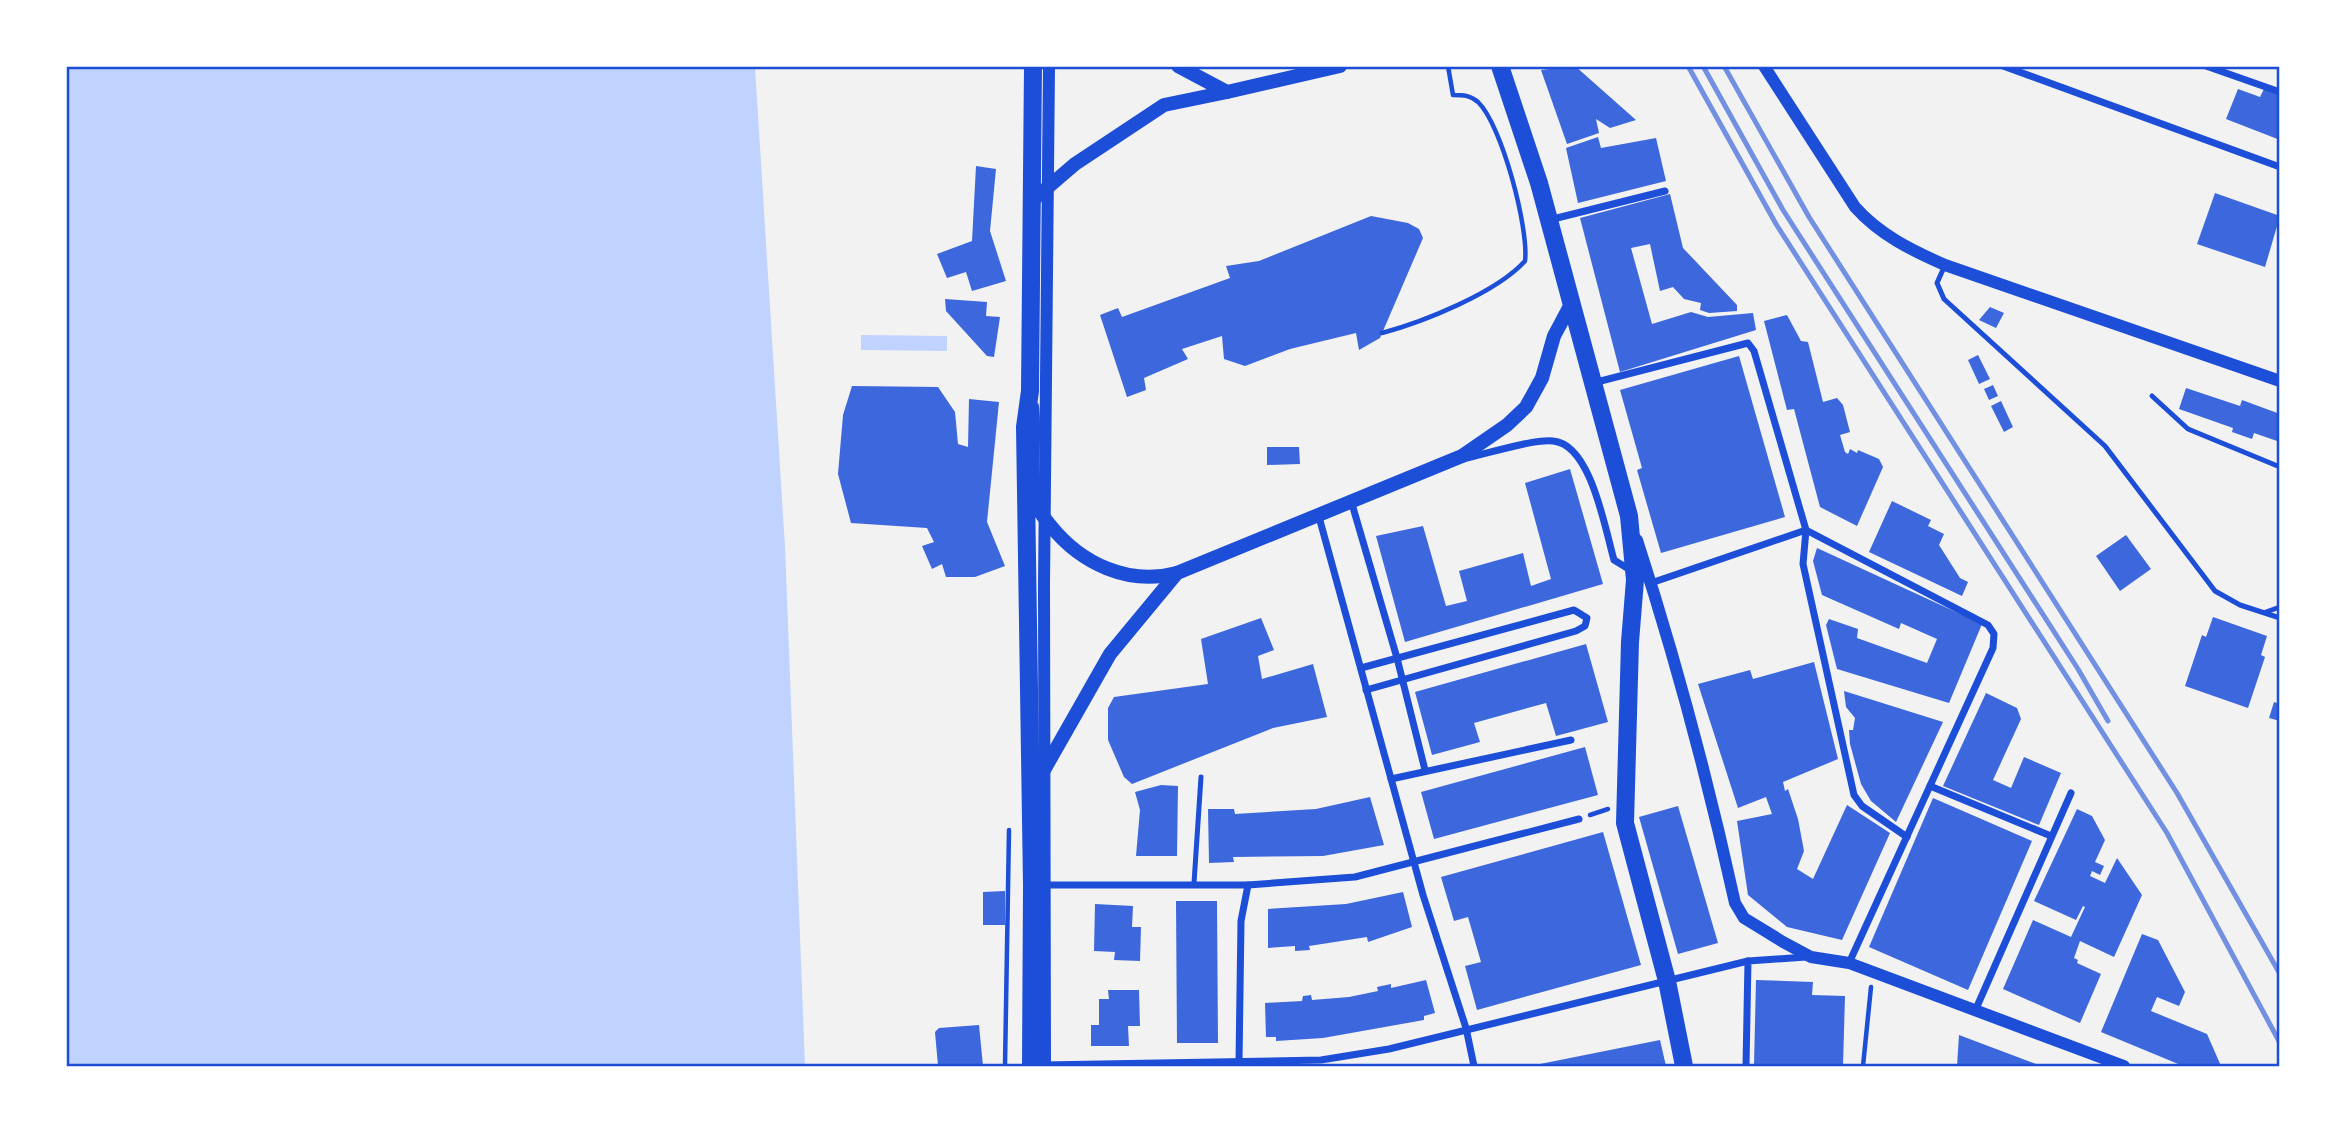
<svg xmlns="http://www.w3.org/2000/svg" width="2346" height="1133" viewBox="0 0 2346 1133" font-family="Signika,sans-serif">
<rect width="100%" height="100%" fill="#f2f2f2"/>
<g fill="#bfd3fe">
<path d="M66 67H755L785 547 805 1066H67Z"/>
<path d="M861 335 947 336V351L861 350Z"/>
</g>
<g fill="#3d67dc">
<path d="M1575 66 1636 120 1610 128 1596 119 1599 133 1567 144 1541 70Z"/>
<path d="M2238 89 2260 97 2264 89 2280 95V140L2226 119Z"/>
<path d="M1598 137 1601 148 1656 138 1666 181 1578 203 1566 148Z"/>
<path d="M976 166 996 169 990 231 1006 281 972 291 966 272 947 278 937 254 972 241Z"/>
<path d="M2215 193 2280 216 2265 267 2197 244Z"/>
<path d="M1670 194 1683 248 1737 305V311L1709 313 1700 310 1701 303 1684 299 1673 287 1660 291 1650 244 1631 248 1652 324 1691 312 1708 317 1753 313 1756 330 1620 372 1580 218Z"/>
<path d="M1371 216 1408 223 1419 229 1423 238 1380 338 1359 350 1356 333 1290 349 1245 366 1224 359 1222 336 1182 349 1188 359 1144 378 1146 390 1127 397 1100 315 1118 308 1122 317 1230 278 1226 266 1259 261Z"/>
<path d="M945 299 987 302 986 316 1000 317 994 357 987 356 946 311Z"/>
<path d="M1990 307 2004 313 1996 328 1979 320Z"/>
<path d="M1787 315 1801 341 1808 342 1823 402 1837 398 1843 405 1850 432 1840 435 1845 452 1848 454 1850 449 1857 453 1858 450 1879 459 1883 467 1857 526 1820 507 1794 409 1787 410 1764 321Z"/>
<path d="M1978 355 1990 379 1979 384 1968 360Z"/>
<path d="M1739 356 1785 517 1661 553 1637 470 1642 468 1620 390Z"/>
<path d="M1993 385 1998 396 1989 400 1984 389Z"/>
<path d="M852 386 938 387 955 412 958 444 968 447 969 399 999 402 987 522 1005 566 975 577H946L942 564 932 569 922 546 934 542 927 528 851 523 838 474 843 415Z"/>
<path d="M2186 388 2240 406 2242 400 2280 414V442L2254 433 2252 439 2232 432 2233 428 2179 409Z"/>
<path d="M2001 401 2013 427 2004 432 1991 406Z"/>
<path d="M1267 447H1299L1300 464 1267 465Z"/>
<path d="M1570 469 1603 584 1405 642 1376 536 1423 526 1446 606 1467 601 1459 571 1523 553 1531 586 1551 579 1525 483Z"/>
<path d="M1892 501 1931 520 1928 526 1944 534 1939 545 1960 578 1968 582 1962 596 1869 552Z"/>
<path d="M2126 535 2151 569 2120 591 2096 556Z"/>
<path d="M1817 548 1982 624 1949 703 1837 669 1826 625 1829 619 1858 629 1857 638 1927 663 1937 639 1901 623 1899 629 1822 595 1813 561Z"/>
<path d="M2213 617 2267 636 2261 655 2265 657 2248 708 2185 686 2202 635 2206 637Z"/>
<path d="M1261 618 1274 650 1258 656 1262 679 1313 664 1327 717 1273 728 1132 784 1124 777 1108 740V708L1114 697 1208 684 1201 639Z"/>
<path d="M1586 644 1608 722 1556 736 1546 703 1474 723 1480 742 1432 755 1415 692Z"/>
<path d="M1814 662 1838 759 1783 782 1785 791 1788 789 1798 819 1804 851 1797 869 1813 879 1847 805 1890 833 1842 940 1787 927 1748 895 1737 821 1772 814 1766 797 1738 808 1698 684 1750 670 1753 679Z"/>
<path d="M1844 691 1943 722 1896 822 1871 801 1861 784 1850 744 1849 730H1853L1855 718 1846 707Z"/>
<path d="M1986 693 2017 708 2021 719 1993 780 2011 788 2024 757 2061 773 2039 825 1943 786Z"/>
<path d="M2274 702 2280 704V721L2269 718Z"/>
<path d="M1585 747 1598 795 1434 839 1421 792Z"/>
<path d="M1161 785 1178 786 1177 856H1136L1140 810 1135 792Z"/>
<path d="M1370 797 1384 845 1323 856 1233 857 1234 862 1209 863 1208 809H1234L1235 814 1316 809Z"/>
<path d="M1933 798 2032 841 1968 990 1869 947Z"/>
<path d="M1678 806 1718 943 1678 954 1639 817Z"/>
<path d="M2077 809 2092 816 2105 840 2095 862 2104 866 2100 875 2092 871 2090 876 2105 883 2117 858 2142 895 2114 957 2080 941 2074 958 2078 960 2077 963 2101 974 2080 1023 2003 989 2033 920 2071 937 2085 907 2083 906 2076 920 2034 901Z"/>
<path d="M1603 832 1641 965 1477 1010 1465 966 1481 962 1468 917 1454 921 1441 877Z"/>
<path d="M1005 891V925H983V892Z"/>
<path d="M1403 892 1412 927 1368 942 1367 937 1309 946 1310 950 1295 951V946L1268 948V909L1346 904Z"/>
<path d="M1176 901H1217L1218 1043H1177Z"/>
<path d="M1095 904 1133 906 1132 927H1141L1140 961 1114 960 1115 952 1094 951Z"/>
<path d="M2142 934 2158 940 2185 992 2179 1006 2157 997 2151 1011 2207 1034 2221 1066H2183L2101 1032Z"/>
<path d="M1426 980 1435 1013 1424 1016V1020L1323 1038 1276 1041V1037H1266L1265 1003 1302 1001 1303 996 1311 995 1312 1000 1349 997 1378 991 1377 987 1391 984V988Z"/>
<path d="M1756 980 1813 982 1812 995 1845 996 1843 1066H1754Z"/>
<path d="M1108 990H1139L1140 1026H1128L1129 1046H1091V1025H1099V999H1109Z"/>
<path d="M979 1025 983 1066H938L935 1032 939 1028Z"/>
<path d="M1959 1035 2041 1066H1957Z"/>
<path d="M1660 1040 1666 1066H1535V1065Z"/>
</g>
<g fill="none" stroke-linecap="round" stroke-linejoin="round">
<g stroke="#1d4ed8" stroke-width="4.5">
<path d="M1382 333C1423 322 1496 293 1525 261 1529 229 1502 125 1478 102 1470 95 1463 95 1453 95L1448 66"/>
<path d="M1590 815 1608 809"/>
<path d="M1005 1066 1009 830"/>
<path d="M1863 1066 1871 987"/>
</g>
<g stroke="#1d4ed8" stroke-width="5">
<path d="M1945 265 1937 283 1944 299 2105 446 2215 591 2240 605 2280 618"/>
<path d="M2152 396 2188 429 2280 467"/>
<path d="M2266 612 2280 607"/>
<path d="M1194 883 1201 777"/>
</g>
<g stroke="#1d4ed8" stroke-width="7">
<path d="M2003 66 2280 167"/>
<path d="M2206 66 2280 92"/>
<path d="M1549 220 1665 191"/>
<path d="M1593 383 1748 343 1754 351 1806 530 1803 564 1854 795 1862 806 1907 837"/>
<path d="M1463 459C1486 454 1533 439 1553 441 1591 444 1605 529 1614 560L1632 571"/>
<path d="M1352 504 1397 658 1425 770"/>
<path d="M1319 517 1423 895 1466 1028 1474 1066"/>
<path d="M1651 583 1806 530 1988 625 1994 634 1993 648 1849 963"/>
<path d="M1361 668 1574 610 1587 618 1585 626 1576 631 1366 690"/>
<path d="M1391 779 1571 740"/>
<path d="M1930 786 2051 836"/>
<path d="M1042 885H1248L1355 877 1579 819"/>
<path d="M1975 1011 2071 793"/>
<path d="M1239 1062 1241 921 1248 885"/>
<path d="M1043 1065 1321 1060 1389 1049 1748 961"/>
<path d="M1746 1066 1748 961 1806 957"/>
</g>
<g stroke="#1d4ed8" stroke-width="12">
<path d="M1764 66 1855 207C1880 235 1911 250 1945 265L2280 381"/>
<path d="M1637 540C1676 660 1708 780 1735 903L1744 918 1783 942 1811 957 1849 963 2124 1066"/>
<path d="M1045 1066 1044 585 1049 66"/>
</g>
<g stroke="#1d4ed8" stroke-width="14">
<path d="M1178 66 1227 92 1340 66"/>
<path d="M1033 200 1075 164 1164 105 1227 92"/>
<path d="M1032 407C1036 438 1028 473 1036 503 1038 511 1045 519 1050 525 1081 564 1129 586 1177 573"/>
<path d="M1044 770 1110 654 1177 573 1462 456 1507 425 1526 407 1542 378 1554 336 1570 306"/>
</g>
<g stroke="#1d4ed8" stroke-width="18">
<path d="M1500 66 1539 183 1629 516 1635 580 1630 642 1625 823 1667 981 1684 1066"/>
<path d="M1031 1066 1032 885 1025 427 1030 391 1033 66"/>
</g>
<g stroke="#7290e2" stroke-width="5">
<path d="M1688 66 1776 224 2167 833 2280 1043"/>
<path d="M1703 66 1783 210 2078 669 2108 721"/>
<path d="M1724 66 1809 217 2177 793 2280 974"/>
</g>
</g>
<rect width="2346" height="1133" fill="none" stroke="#ffffff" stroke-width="136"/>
<rect x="68" y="68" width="2210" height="997" fill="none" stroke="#1d4ed8" stroke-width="2.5"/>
</svg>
